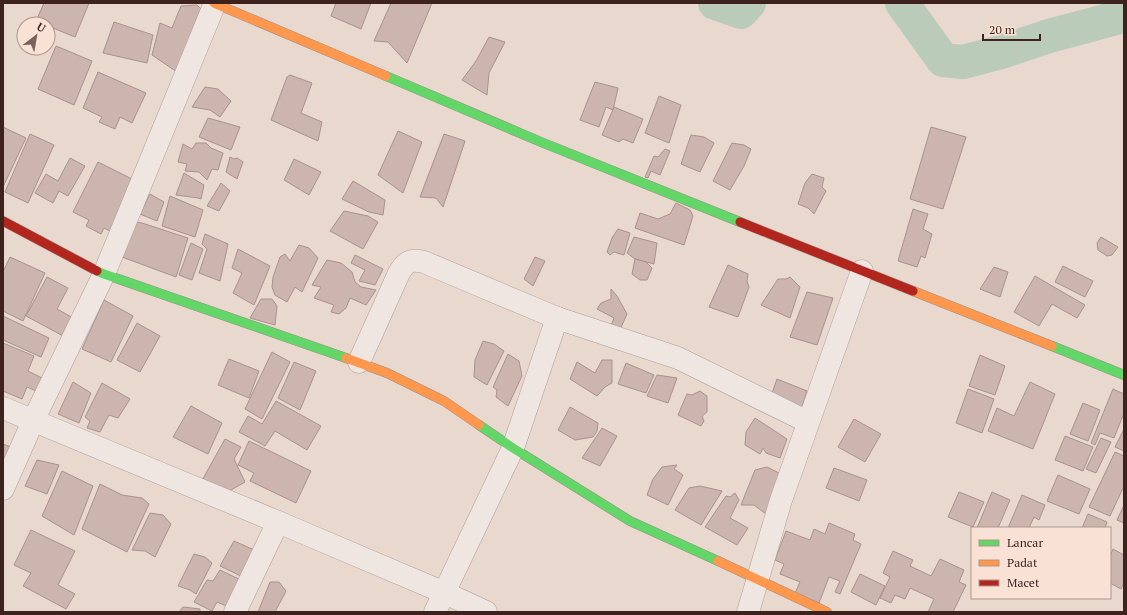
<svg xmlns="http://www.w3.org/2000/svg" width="1127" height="615" viewBox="0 0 1127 615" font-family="'PT Serif',serif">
<rect width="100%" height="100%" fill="#e8d8ce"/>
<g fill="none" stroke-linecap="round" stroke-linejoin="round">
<g stroke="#bacbba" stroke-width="34">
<path d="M715 3 741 12 749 3"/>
<path d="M902 3 943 60 963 62 1001 52 1049 36 1124 16"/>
</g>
</g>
<g fill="#ccb4af" stroke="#a9928d">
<path d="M44 3H89L75 37 48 26V24H44L36 21Z"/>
<path d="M336 3H371L361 29 331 16Z"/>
<path d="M391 3H432L407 63 388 42 374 41Z"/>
<path d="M197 5 205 13 177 72 152 55 160 23 172 28 181 6Z"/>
<path d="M114 22 153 35 147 63 103 53Z"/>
<path d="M489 37 505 42 489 73 487 95 462 80 476 61Z"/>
<path d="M56 46 92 61 74 105 38 89Z"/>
<path d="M98 72 146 93 132 123 120 117 115 129 99 122 102 117 83 108Z"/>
<path d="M290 75 312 83 301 113 322 122 318 141 271 120 287 77Z"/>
<path d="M595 82 618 88 613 110 606 107 599 127 580 120Z"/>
<path d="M205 87 218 89 231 101 220 117 210 110 192 107Z"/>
<path d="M659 96 681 105 669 143 645 133Z"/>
<path d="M614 107 643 119 633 143 623 139 619 142 602 135Z"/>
<path d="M208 118 240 127 231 150 199 137Z"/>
<path d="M3 127 26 138 3 187Z"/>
<path d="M931 127 966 137 943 209 910 199Z"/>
<path d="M398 131 422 142 403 193 378 175Z"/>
<path d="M30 134 54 145 28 203 5 192Z"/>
<path d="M444 134 465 141 443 207 436 198 420 197Z"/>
<path d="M691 135 704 137 714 143 700 172 681 164Z"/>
<path d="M196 143H206L211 148 223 153 218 170 212 169 207 180 199 172 185 171 187 164 178 162 183 144 192 149Z"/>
<path d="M732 143 744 145 751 149 744 166 730 190 713 181Z"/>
<path d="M665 149 670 151 660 175 651 171 648 178 645 177 654 156 658 157Z"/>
<path d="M230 157 234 159 237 158 243 162 237 179 226 172Z"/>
<path d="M70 158 85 166 68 196 59 191 53 203 35 193 46 174 58 181Z"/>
<path d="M294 159 321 172 309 195 284 180Z"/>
<path d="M98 162 138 182 112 232 104 228 101 234 86 226 89 220 73 212Z"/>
<path d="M184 173 204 185 201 199 198 198 176 195Z"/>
<path d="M812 174 824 178 822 187 826 191 814 214 808 208 798 204 805 183Z"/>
<path d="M353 181 385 200 383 215 369 212 342 199Z"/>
<path d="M221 183 230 191 219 211 207 206Z"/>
<path d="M150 194 164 202 157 221 140 214Z"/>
<path d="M170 196 203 210 195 237 162 226Z"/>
<path d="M676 203 690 210 693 216 684 245 635 228 640 213 658 219 670 214Z"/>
<path d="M913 209 928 214 923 229 932 234 925 258 921 256 917 267 898 261Z"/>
<path d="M344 211 368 216 378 222 363 249 330 231Z"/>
<path d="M136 222 142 223 188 238 176 277 122 257Z"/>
<path d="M618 229 630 233 624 255 614 252 610 255 607 252 612 238Z"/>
<path d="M205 234 228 244 220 281 199 273 207 249 202 244Z"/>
<path d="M634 237 657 243 654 264 635 259 627 253Z"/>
<path d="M1101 237 1118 247 1112 255 1107 256 1098 250 1097 243Z"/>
<path d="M191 243 203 249 192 280 179 275Z"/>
<path d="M299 245 309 248 318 258 302 292 295 287 287 302 275 295 272 287 273 277 280 257 285 254 290 261Z"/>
<path d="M238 249 270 266 254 305 233 293 242 273 232 268Z"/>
<path d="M355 255 383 269 375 285 359 281 365 270 351 263Z"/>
<path d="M10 257 45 273 23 321 3 311V272Z"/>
<path d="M535 257 545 261 533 286 524 279Z"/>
<path d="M635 259 646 262 652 268 647 280H640L632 274Z"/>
<path d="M327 260 341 263 352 272 355 282 361 287 376 290 366 305 350 298 346 308 339 314 331 312 334 305 314 298 321 287 312 285Z"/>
<path d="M728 265 748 274 747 281 749 287 738 317 709 307Z"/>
<path d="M1063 266 1093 281 1085 297 1055 282Z"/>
<path d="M994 267 1008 272 1000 297 980 289Z"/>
<path d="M1035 276 1085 305 1077 318 1052 304 1039 326 1014 312Z"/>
<path d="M47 277 68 288 57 309 75 319 65 337 26 316Z"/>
<path d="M790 277 800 287 790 318 761 305 778 279H786Z"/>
<path d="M611 289 617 296 627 314 619 332 610 328 614 318 597 309 601 303 611 299Z"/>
<path d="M807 292 833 298 817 345 790 337Z"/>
<path d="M261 299H272L277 306 275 325 250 318Z"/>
<path d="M104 300 133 316 111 362 82 349Z"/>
<path d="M3 316 49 338 41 357 3 340Z"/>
<path d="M137 323 160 336 140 372 117 360Z"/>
<path d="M483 341 494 344 504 351 487 385 474 377 475 360Z"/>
<path d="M3 343 34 356 28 371 42 378 36 391 27 387 22 399 3 391Z"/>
<path d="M272 352 290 362 262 419 245 409Z"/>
<path d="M508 354 519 361 522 376 508 406 496 397 497 390 493 387Z"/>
<path d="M980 355 1005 366 995 395 969 386Z"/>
<path d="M229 359 259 371 249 398 218 385Z"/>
<path d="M602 360H612V383L605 387 597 396 570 379 577 362 595 373Z"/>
<path d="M294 362 316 371 300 410 278 398Z"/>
<path d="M626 363 654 375 646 393 618 384Z"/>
<path d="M657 375 677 378 668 403 647 396Z"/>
<path d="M777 379 807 391 800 413 770 399Z"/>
<path d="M73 382 91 393 79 423 58 414Z"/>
<path d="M1030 382 1055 394 1033 449 988 431 997 408 1014 416Z"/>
<path d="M102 383 130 399 118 418 109 415 100 432 87 428 90 421 85 417Z"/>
<path d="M968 389 994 399 982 433 956 423Z"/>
<path d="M1113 389 1124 394V413L1114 438 1100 433 1095 445 1091 443Z"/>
<path d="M700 391 707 396V412L702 416 704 421 701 426 678 415 687 394 692 395Z"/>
<path d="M276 401 321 426 307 450 275 431 265 446 239 432 248 416 262 424Z"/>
<path d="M1083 403 1100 410 1088 441 1070 434Z"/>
<path d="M191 406 222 423 208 454 173 437Z"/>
<path d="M570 407 598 423 597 431 593 437 575 440 558 430Z"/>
<path d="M755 418 787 439 780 458 766 453 763 448 760 454 745 445 746 432Z"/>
<path d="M854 419 881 434 865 462 838 447Z"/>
<path d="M602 428 617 436 600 466 582 458Z"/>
<path d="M1124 429V451L1115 447Z"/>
<path d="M1065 436 1093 447 1083 471 1055 460Z"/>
<path d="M1101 438 1111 442 1096 473 1086 469Z"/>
<path d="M225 439 241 447 234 459 245 482 222 495 200 484Z"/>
<path d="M249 441 311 471 296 503 250 481 254 473 238 465Z"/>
<path d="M3 444 16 449 3 480Z"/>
<path d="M1115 452 1124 456V486L1110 516 1089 507Z"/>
<path d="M37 460 59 465 47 494 25 486Z"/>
<path d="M677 465 674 469 683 475 668 505 647 495 653 479 662 467Z"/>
<path d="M767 467 779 473 766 514 754 505H741L755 470Z"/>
<path d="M834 468 867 480 859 501 826 488Z"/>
<path d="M62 471 93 486 74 535 42 516Z"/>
<path d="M1058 475 1090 489 1079 514 1047 501Z"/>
<path d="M100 484 122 495 142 498 149 504 127 552 82 529Z"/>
<path d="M700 486 722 491 701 525 675 510 689 488Z"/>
<path d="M959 492 984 502 973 527 948 517Z"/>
<path d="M992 492 1010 500 998 528H977Z"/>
<path d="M735 493 739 500 730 518 748 528 737 545 705 527 726 496 730 497Z"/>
<path d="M1022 495 1045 505 1039 520 1034 517 1029 528H1008Z"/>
<path d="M1124 505V523L1117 520Z"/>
<path d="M150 513 163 515 171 524 155 557 145 551 132 550Z"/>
<path d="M1088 514 1107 522 1105 528H1082Z"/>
<path d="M829 523 855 534 853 540 861 544 840 594 835 592 840 581 829 577 819 603 795 593 800 582 780 574 784 564 775 560 786 531 810 540 814 529 825 534Z"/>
<path d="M31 530 75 551 58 585 75 594 66 609 23 586 31 573 14 565Z"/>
<path d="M234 541 259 552 247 579 220 566Z"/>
<path d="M1113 549 1124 555V583L1121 589 1110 583V556Z"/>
<path d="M893 551 913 560 910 566 931 576 940 559 964 570 959 582 966 585 953 612H928L934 599 910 588 905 599 895 595 891 603 880 598 890 577 883 573Z"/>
<path d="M194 554 205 557 212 563 196 594 190 590 178 586Z"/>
<path d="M220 570 245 582 231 608 217 602 212 611 194 602 207 580 213 581Z"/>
<path d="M860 574 885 586 876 605 851 592Z"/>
<path d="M270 582H279L286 591 275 612H258Z"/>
<path d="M183 607 200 609V612H179Z"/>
</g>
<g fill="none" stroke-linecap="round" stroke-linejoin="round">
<g stroke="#ad9e98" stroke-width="23">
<g id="street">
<path d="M359 362 399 273C406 261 411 259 424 262L557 318 678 358 808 422"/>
<path d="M3 408 278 522 445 593 486 612"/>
<path d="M3 489 33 421 104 274 215 3"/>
<path d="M235 612 278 522"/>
<path d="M435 612 513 448 557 318"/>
<path d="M748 612 781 500 862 271"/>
</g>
</g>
<g stroke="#9d8d87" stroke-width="10">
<g id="fast">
<path d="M386 76 541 142 740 222"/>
<path d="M97 271 104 274 346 358"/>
<path d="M1052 346 1124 375"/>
<path d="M479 425 513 448 630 521 718 561"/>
</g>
</g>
<g stroke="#9d8d87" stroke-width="10">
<g id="slow">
<path d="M214 3 386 76"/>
<path d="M913 291 1052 346"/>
<path d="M346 358 387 373 444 401 479 425"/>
<path d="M718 561 827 612"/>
</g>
</g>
<g stroke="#9d8d87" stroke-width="10">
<g id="jam">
<path d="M3 221 97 271"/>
<path d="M740 222 913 291"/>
</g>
</g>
<use href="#street" stroke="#f0e6e1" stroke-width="22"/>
<use href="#fast" stroke="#63d668" stroke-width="9"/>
<use href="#slow" stroke="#ff974d" stroke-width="9"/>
<use href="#jam" stroke="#b3261e" stroke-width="9"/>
</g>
<rect width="1127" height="615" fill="none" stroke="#3d221e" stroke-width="8"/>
<rect x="971" y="527" width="140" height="72" fill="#f9e2d5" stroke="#ae958c"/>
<rect x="979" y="540" width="20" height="6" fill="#63d668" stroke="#ae958c"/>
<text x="1007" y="547" font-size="12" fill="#3d221e">Lancar</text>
<rect x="979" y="560" width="20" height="6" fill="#ff974d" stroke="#ae958c"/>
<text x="1007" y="567" font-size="12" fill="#3d221e">Padat</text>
<rect x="979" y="580" width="20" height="6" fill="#b3261e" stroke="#ae958c"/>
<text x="1007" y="587" font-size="12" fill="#3d221e">Macet</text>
<g transform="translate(36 36) rotate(31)"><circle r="19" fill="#f9e2d5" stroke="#ae958c"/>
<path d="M0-3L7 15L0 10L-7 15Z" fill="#79625c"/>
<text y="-6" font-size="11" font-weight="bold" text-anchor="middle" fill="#3d221e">U</text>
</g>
<path d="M983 34v6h57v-6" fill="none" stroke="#3d221e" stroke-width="2"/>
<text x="989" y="34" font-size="12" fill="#3d221e" stroke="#f9e2d5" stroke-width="3" paint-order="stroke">20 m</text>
</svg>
